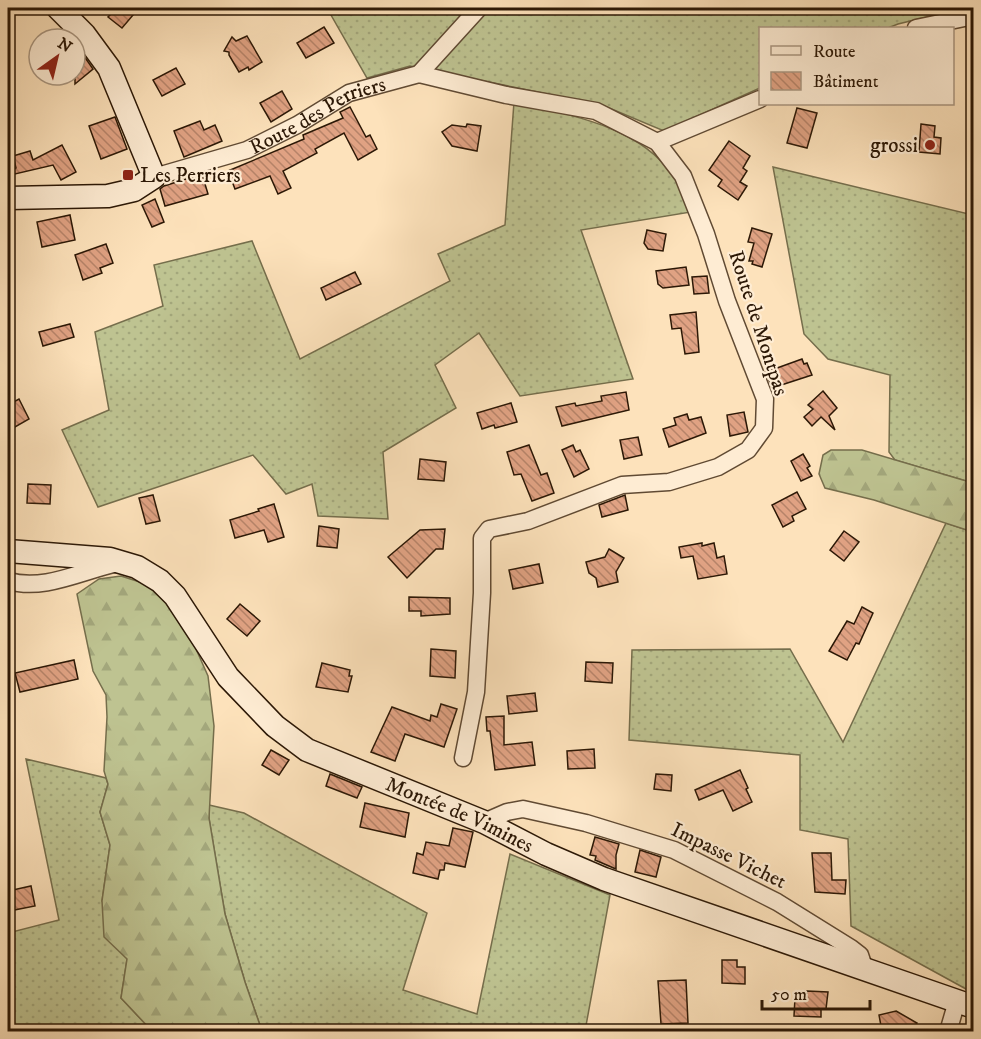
<svg xmlns="http://www.w3.org/2000/svg" width="981" height="1039" viewBox="0 0 981 1039" font-family="'IM FELL DW Pica',serif">
<defs>
<pattern id="grass-dots" width="8" height="8" patternUnits="userSpaceOnUse" patternTransform="scale(1.5)"><rect width="8" height="8" fill="#bec391"/><path d="M2 2h.1M6 6h.1" fill="none" stroke="#a3a77c" stroke-width="1.8" stroke-linecap="round"/></pattern>
<pattern id="forest-firs" width="22" height="20" patternUnits="userSpaceOnUse" patternTransform="scale(1.5)"><rect width="22" height="20" fill="#bec391"/><path d="M5 1l3.5 6h-7zM16 11l3.5 6h-7z" fill="#a3a77c"/></pattern>
<pattern id="building-back-hatch" width="6" height="6" patternUnits="userSpaceOnUse" patternTransform="scale(1.5)"><rect width="6" height="6" fill="#e0a283"/><path d="M-1 5l2 2M0 0l6 6M5-1l2 2" fill="none" stroke="#b68369"/></pattern>
</defs>
<rect width="100%" height="100%" fill="#fde2bb"/>
<filter id="stains"><feTurbulence type="fractalNoise" baseFrequency=".00333" numOctaves="4"/><feColorMatrix values="0 0 0 0 .2 0 0 0 0 .09 0 0 0 0 .02 0 0 0 .5 -.17"/></filter>
<radialGradient id="worn" r=".72"><stop offset=".6" stop-color="#630" stop-opacity="0"/><stop offset="1" stop-color="#630" stop-opacity=".3"/></radialGradient>
<g fill="url(#grass-dots)" stroke="#756e4c" stroke-width="1.5">
<path d="M327 8H964L898 24 888 28H760V88L664 131 602 105 410 66 367 78Z"/>
<path d="M514 102C569 115 637 125 673 175 681 185 686 200 691 212L581 230 633 379 520 396 479 333 435 365 456 408 383 452 388 519 318 516 312 484 286 494 253 455 98 507 62 430 109 410 95 332 163 306 154 265 252 241 300 359 450 281 438 254 505 225Z"/>
<path d="M773 167 973 215V483L895 460 889 452 890 375 828 359 804 334Z"/>
<path d="M946 523 973 532V983L966 989 851 926 848 839 800 830V755L629 740 632 650 790 649 843 742Z"/>
<path d="M26 759 106 778 108 784 100 812 110 845 102 901 127 959 121 998 152 1031H8V933L59 920Z"/>
<path d="M209 805 244 813 427 913 403 990 477 1014 510 854 610 895 585 1031H262L245 982 225 914 209 818Z"/>
</g>
<g fill="url(#forest-firs)" stroke="#756e4c" stroke-width="1.5">
<path d="M831 450H862L973 483V532L874 500 825 488 819 474 823 455Z"/>
<path d="M121 576 146 584 166 603 192 640 208 676 214 726 209 818 225 914 245 982 262 1031H152L121 998 127 959 104 937 102 901 110 845 100 812 108 784 104 771 107 717 106 695 93 671 77 594 99 579Z"/>
</g>
<g fill="url(#building-back-hatch)" stroke="#2c1806" stroke-width="1.5">
<path d="M117 8H139L122 28 108 17Z"/>
<path d="M324 27 334 43 306 58 297 43Z"/>
<path d="M247 36 262 62 249 70 248 67 239 72 229 55V52L224 51 232 37 236 41Z"/>
<path d="M84 56 93 69 75 84V63Z"/>
<path d="M176 68 185 84 162 96 153 80Z"/>
<path d="M282 91 292 109 271 122 260 103Z"/>
<path d="M350 107 366 137 370 135 377 149 358 160 344 133 315 149 317 153 283 171 291 188 278 194 270 176 235 189 228 171 304 139 303 135 343 118 340 112Z"/>
<path d="M797 108 817 113 807 148 787 143Z"/>
<path d="M115 117 127 149 101 159 89 126Z"/>
<path d="M200 121 204 130 215 125 222 141 184 157 174 131Z"/>
<path d="M467 124 481 126 477 151 452 146 442 132 452 125 466 127Z"/>
<path d="M921 124 935 126 934 137 941 138 940 154 919 152Z"/>
<path d="M729 141 750 156 743 168 747 171 740 182 747 186 738 200 718 186 722 180 709 170Z"/>
<path d="M62 145 76 172 61 180 53 165 15 174 13 170 16 168 13 156 30 151 33 160Z"/>
<path d="M202 174 208 194 165 206 160 189 164 186Z"/>
<path d="M155 199 164 222 152 227 142 205Z"/>
<path d="M70 215 75 240 42 247 37 222Z"/>
<path d="M752 228 772 234 762 267 752 264 753 261H749L754 243 748 242Z"/>
<path d="M647 230 666 234 663 251 648 249 644 243Z"/>
<path d="M106 244 113 263 100 268 102 273 83 280 75 255Z"/>
<path d="M686 267 689 285 663 288 658 284 656 271Z"/>
<path d="M355 272 361 284 326 300 321 288Z"/>
<path d="M707 276 709 293 694 294 692 277Z"/>
<path d="M696 312 699 352 685 354 681 328 672 329 670 315Z"/>
<path d="M70 324 74 337 43 346 39 332Z"/>
<path d="M802 359 804 364 807 363 812 375 772 388 766 372Z"/>
<path d="M823 391 837 408 829 416 835 430 821 417 812 426 804 417 813 409 808 405Z"/>
<path d="M626 392 629 410 562 426 556 407 575 403 576 406 602 401 601 396Z"/>
<path d="M19 399 29 419 8 431V405Z"/>
<path d="M511 403 517 422 495 428 494 425 482 429 477 413Z"/>
<path d="M744 412 748 432 730 436 727 415Z"/>
<path d="M687 414 689 420 701 417 706 433 669 447 663 429 676 425 674 418Z"/>
<path d="M638 437 642 455 624 459 620 440Z"/>
<path d="M529 445 541 475 547 473 554 493 532 501 521 474 514 475 507 452Z"/>
<path d="M573 445 576 452 580 450 589 469 574 477 562 450Z"/>
<path d="M803 454 810 466 807 468 812 476 801 481 791 461Z"/>
<path d="M420 459 446 462 444 481 418 479Z"/>
<path d="M28 484 51 485 50 504 27 503Z"/>
<path d="M797 492 806 509 792 516 794 521 783 527 772 505Z"/>
<path d="M153 495 160 521 146 524 139 498Z"/>
<path d="M625 495 628 510 602 517 599 505Z"/>
<path d="M274 504 284 537 268 542 264 530 235 538 230 520 259 511 258 509Z"/>
<path d="M319 526 339 529 337 548 317 546Z"/>
<path d="M445 529 443 549H436L407 578 388 557 420 530Z"/>
<path d="M844 531 859 542 844 561 830 550Z"/>
<path d="M702 543V546L714 543 717 558 724 556 727 574 698 579 693 556 681 558 679 547Z"/>
<path d="M609 549 624 558 616 572 618 582 598 587 596 578 589 573 586 562 605 557Z"/>
<path d="M539 564 543 583 513 589 509 570Z"/>
<path d="M409 597 450 598V614L421 616V611H409Z"/>
<path d="M240 604 260 621 247 636 227 619Z"/>
<path d="M862 607 873 613 859 644 856 643 847 660 829 651 847 621 854 624Z"/>
<path d="M431 649 456 651 455 678 430 676Z"/>
<path d="M74 660 78 679 20 692 15 673Z"/>
<path d="M586 662 613 663 612 683 585 681Z"/>
<path d="M322 663 350 670 349 676H352L348 692 316 687Z"/>
<path d="M535 693 537 711 509 714 507 696Z"/>
<path d="M441 704 457 709 444 747 405 734 395 761 371 752 392 707 430 721 431 715 437 717Z"/>
<path d="M504 716V745L532 742 535 765 495 770 490 731H487L486 717Z"/>
<path d="M594 749 595 768 568 769 567 751Z"/>
<path d="M271 750 289 760 279 775 262 765Z"/>
<path d="M740 770 748 788 746 789 752 802 733 811 723 790 699 800 695 790Z"/>
<path d="M330 774 362 787 357 798 326 786Z"/>
<path d="M656 774 672 775 671 791 654 789Z"/>
<path d="M365 803 409 813 405 837 360 827Z"/>
<path d="M453 828 473 832 465 867 445 863 444 870H440L438 879 413 873 417 853 423 855 426 842 449 846Z"/>
<path d="M595 837 619 844 616 855V869L595 860 596 856 590 855Z"/>
<path d="M640 850 661 857 656 877 635 872Z"/>
<path d="M812 853H831L832 880H846L845 894 815 892Z"/>
<path d="M31 886 35 906 9 911 8 891Z"/>
<path d="M722 960H737V967H745V984L722 983Z"/>
<path d="M686 980 688 1023 661 1024 658 981Z"/>
<path d="M807 991 828 992 826 1009H821V1017L794 1016 795 998H806Z"/>
<path d="M896 1011 917 1023 911 1032H907L900 1027 888 1030 881 1026 879 1015Z"/>
</g>
<g fill="none" stroke-linecap="round" stroke-linejoin="round">
<g stroke="#604a33" stroke-width="19">
<g id="street">
<path d="M916 28 974 16"/>
<path d="M419 74 479 8"/>
<path d="M657 142 760 99"/>
<path id="s1" d="M154 177 247 150 297 125 349 93 419 74 506 95 596 111 657 142 683 176 706 234 727 301 765 399 764 428 748 450 718 467 669 482 622 485 528 521 489 529 482 538V593L476 692 463 758"/>
<path d="M8 581C44 591 79 572 114 564"/>
<path d="M484 822 507 812 523 809 586 823 674 850 777 902 851 948 860 955 865 970"/>
<path d="M948 1032 957 1001"/>
</g>
</g>
<g stroke="#2c1806" stroke-width="25">
<g id="secondary">
<path d="M8 198 108 196 134 190 154 177 109 68 84 34 58 8"/>
<path id="s2" d="M8 551 110 559 137 567 160 581 175 596 228 677 275 726 307 750 484 822 546 854 604 879 974 1007"/>
</g>
</g>
<use href="#street" stroke="#feecd3" stroke-width="16"/>
<use href="#secondary" stroke="#feecd3" stroke-width="22"/>
</g>
<g fill="#8f2418" stroke="#feecd3" stroke-width="2">
<circle cx="930" cy="145" r="6"/>
<rect x="122" y="169" width="12" height="12" rx="3"/>
</g>
<g text-anchor="middle" stroke-width="4.5" stroke-linejoin="round" paint-order="stroke">
<g font-size="21" fill="#2c1806" stroke="#feecd3">
<text dy="7" stroke="none"><textPath href="#s1" startOffset="176">Route des Perriers</textPath></text>
<text transform="translate(759 323) rotate(72)" y="7">Route de Montpas</text>
<text dy="7" stroke="none"><textPath href="#s2" startOffset="549">Montée de Vimines</textPath></text>
<text transform="translate(729 855) rotate(26)" y="7">Impasse Vichet</text>
</g>
<g font-size="21" fill="#2c1806" stroke="#feecd3" text-anchor="end">
<text x="918" y="152">grossi</text>
<text x="140" y="182" text-anchor="start">Les Perriers</text>
</g>
</g>
<rect width="981" height="1039" fill="none" stroke="#fde2bb" stroke-width="30"/>
<rect x="9" y="9" width="963" height="1021" fill="none" stroke="#2c1806" stroke-width="3"/>
<rect x="15" y="15" width="951" height="1009" fill="none" stroke="#2c1806" stroke-width="1.5"/>
<rect x="759" y="27" width="195" height="78" fill="#feecd3" stroke="#aa9781" stroke-width="1.5"/>
<rect x="771" y="46" width="30" height="9" fill="#feecd3" stroke="#aa9781" stroke-width="1.5"/>
<text x="813" y="57" font-size="18" fill="#2c1806">Route</text>
<rect x="771" y="72" width="30" height="18" fill="url(#building-back-hatch)" stroke="#aa9781" stroke-width="1.5"/>
<text x="813" y="87" font-size="18" fill="#2c1806">Bâtiment</text>
<g transform="translate(57 57) rotate(34)"><circle r="28" fill="#feecd3" stroke="#aa9781" stroke-width="1.5"/>
<path d="M0-4.5L10 22L0 15L-10 22Z" fill="#8f2418"/>
<text y="-9" font-size="16" font-weight="bold" text-anchor="middle" fill="#2c1806">N</text>
</g>
<path d="M762 1000v9h108v-9" fill="none" stroke="#2c1806" stroke-width="3"/>
<text x="771" y="1000" font-size="18" fill="#2c1806" stroke="#feecd3" stroke-width="4.5" paint-order="stroke">50 m</text>
<rect width="100%" height="100%" filter="url(#stains)"/>
<rect width="100%" height="100%" fill="url(#worn)"/>
</svg>
